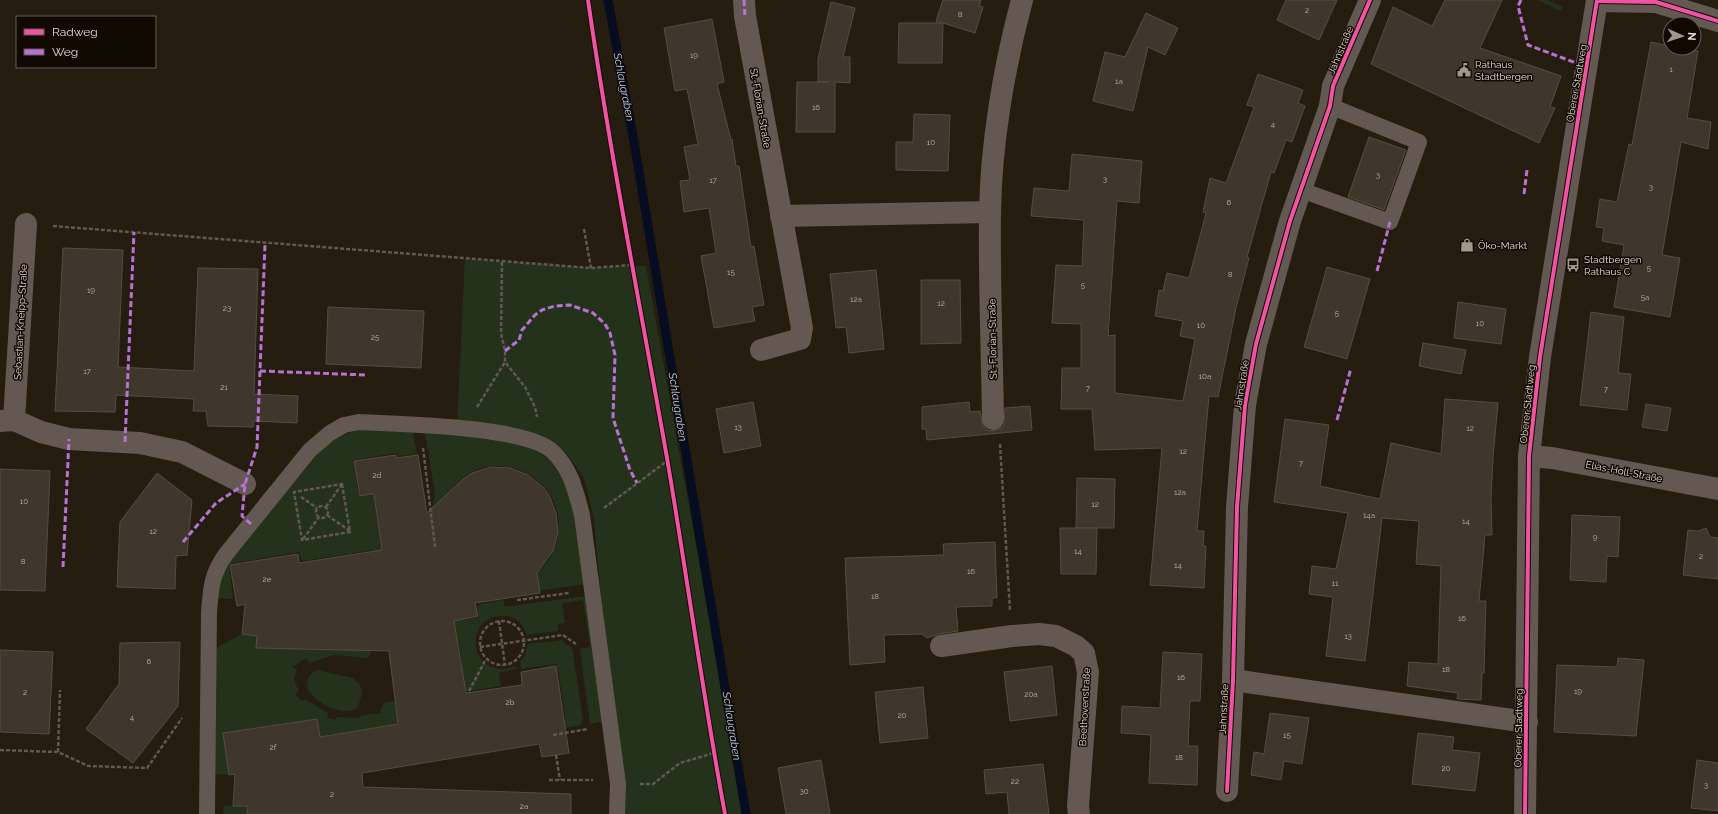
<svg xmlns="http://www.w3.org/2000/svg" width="1718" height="814" viewBox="0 0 1718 814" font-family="Raleway,sans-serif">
<rect width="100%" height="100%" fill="#251d10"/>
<g fill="#25321b">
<path d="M1537 0H1547L1563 7 1561 11Z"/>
<path d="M465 259 591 268 646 266 744 814H624L625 784 600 587 594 519 584 478 567 454 547 439 532 433 457 423Z"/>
<path d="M360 429 413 431 417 454 398 456 397 453 353 460 359 497 374 495 384 571 377 572 373 550 302 561 299 552 229 564 233 599 218 598 214 585 225 566 322 449 339 437Z"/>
<path d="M425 432 493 437 536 450 555 465 563 476 576 514 585 584 537 591 536 578 539 574 538 572C549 563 556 550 558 535 568 471 481 439 448 495 443 503 439 540 437 552L432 507 435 494Z"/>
<path d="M586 596 605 721 590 724 580 649 590 647 583 600 562 603 565 623 558 624V631L527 635C523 624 517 617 505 616 462 613 467 683 516 666L517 669 499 673 501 686 462 692 459 672 463 671 459 643H455L450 609 461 607 463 620 478 617 480 625 477 605 503 600 505 607Z"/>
<path d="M242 634 371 651 370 655 367 658 334 655 309 663 306 658 293 667 297 670C293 679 294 683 299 690L295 694 302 701 305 699 328 713 327 718 336 720 337 717 357 718 368 714H379L384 703 395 701 398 724 327 735 330 759 324 760 317 719 223 733 229 775 213 774 214 649Z"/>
<path d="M563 640 565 644 572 647 583 719 581 725 565 728V713L557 664 521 669 520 662 525 655 528 644Z"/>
<path d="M317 670 353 678 360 685 362 692 360 701 357 708C354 709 351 711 348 711 330 714 288 686 317 670Z"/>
<path d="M224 806H248L247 814H223Z"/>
</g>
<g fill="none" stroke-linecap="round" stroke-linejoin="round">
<path stroke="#060d21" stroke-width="9" d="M608 0 634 142 746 814"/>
</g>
<g fill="#3f372b" stroke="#554d43">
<path d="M943 0H981L979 6 983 7 975 33 943 23 942 63H898L899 23H942L936 21Z"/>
<path d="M1286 0H1337L1319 40 1277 20Z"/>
<path d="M1445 0H1502L1480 48 1561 76 1550 107 1555 108 1539 143 1371 64 1393 7 1432 26Z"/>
<path d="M831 2 855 8 843 57H850V83L835 82V132H796L797 82H829H818V59Z"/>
<path d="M1146 13 1178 28 1165 55 1148 47 1133 111 1093 101 1105 52 1125 57Z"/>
<path d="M712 19 724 82 717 84 731 140 732 139 736 166H739L751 247 754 246 764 305 752 307 755 321 714 328 701 256 716 253 709 208 684 212 680 181 690 180 684 147 698 144 687 89 675 91 664 28Z"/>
<path d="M1651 42 1670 46V48H1684L1698 51 1687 118 1711 122 1708 149 1681 142 1662 255 1680 258 1670 317 1614 307 1624 245 1602 241 1604 228 1596 227 1600 199 1617 202 1629 144 1632 145Z"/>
<path d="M1258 74 1303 90 1298 103 1305 106 1292 142 1286 140 1274 173 1271 172 1247 257 1249 258 1236 308 1218 397 1209 396 1197 531H1204L1203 546H1206L1204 588 1150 585 1162 448 1095 450 1092 409H1061L1062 368H1081V324L1052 323 1056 265 1082 266 1084 220 1031 216 1034 188 1069 191 1072 154 1142 161 1139 203 1117 201 1108 336 1115 335V393L1183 401 1195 339 1180 336 1183 321 1155 316 1159 290 1163 291 1167 273 1189 278 1206 213 1203 212 1210 178 1226 183 1254 107 1247 105Z"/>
<path d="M914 114 950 115 948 171 896 170V142H913Z"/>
<path d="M1369 137 1406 150 1384 210 1348 197Z"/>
<path d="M63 248 123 250 118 367 194 371 198 268 258 269 254 394 298 396 297 423 254 421 253 427 208 426 206 411H193L194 399 116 395 115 412 55 411Z"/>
<path d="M1327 267 1370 279 1347 359 1304 347Z"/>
<path d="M876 270 884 349 849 353 846 327 836 328 830 274Z"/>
<path d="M921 280H960L961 343 921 344Z"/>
<path d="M1458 302 1506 309 1501 344 1454 338Z"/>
<path d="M328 307 424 311 421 368 326 364Z"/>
<path d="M1591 312 1624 317 1618 373 1631 374 1627 410 1580 405Z"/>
<path d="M1423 343 1466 350 1461 374 1419 366Z"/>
<path d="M1445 399 1498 403 1493 457 1491 498 1492 535H1485L1479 601H1486L1484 673H1482L1481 700 1457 699 1458 693 1407 686 1409 662 1438 664 1441 566 1416 564 1419 521 1382 518 1365 661 1326 656 1333 597 1309 594 1312 566 1336 569 1348 513 1274 502 1285 419 1329 425 1320 486 1380 499 1391 443 1441 454Z"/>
<path d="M753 402 761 446 724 453 716 409Z"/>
<path d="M969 402 970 412 980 411 983 426 987 430 993 431 1000 429 1004 425 1005 408 1030 406 1032 430 927 440 926 429H922V407Z"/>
<path d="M1646 404 1671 408 1667 431 1642 427Z"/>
<path d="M396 455V458L418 455 427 513 463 479 472 473 491 467 510 468 528 475 543 487 549 495 556 513 558 532 553 551 537 573 540 593 475 603 478 616 454 621 466 693 522 685 521 672 556 666 569 753 542 757 539 744 362 773 363 787 571 794V814H247L248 806H233L235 774 229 775 223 733 317 719 320 737 398 724 389 651 256 648 257 636 242 634 245 604 237 606 230 565 298 554 299 563 382 550 374 494 360 496 354 461Z"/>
<path d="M0 469 50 471 45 591 0 590Z"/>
<path d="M157 473 192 500 187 555 176 556 175 589 117 587 120 522Z"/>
<path d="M1077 478 1115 479 1114 528H1076Z"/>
<path d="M1572 515 1620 517 1618 557 1607 556 1606 582 1570 580Z"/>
<path d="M1060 528H1097L1096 574H1061Z"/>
<path d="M1706 528 1710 537 1718 538V579L1683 575 1688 530 1698 531Z"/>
<path d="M995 542 997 598H992V606L956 607 958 631 939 634 927 638 922 634 884 635 885 662 850 665 845 558 944 555 943 544Z"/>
<path d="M180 642 178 706 133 763 86 729 119 684 120 643Z"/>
<path d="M0 650 53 652 49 734 0 732Z"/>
<path d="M1163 652 1202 654 1200 701H1190L1188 746H1198L1197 785 1149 783 1151 735 1121 733 1122 706 1160 708Z"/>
<path d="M1618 658 1644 660 1636 736 1554 732 1557 665 1617 667Z"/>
<path d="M1052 666 1057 715 1010 721 1004 672Z"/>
<path d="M923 687 928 738 880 743 875 692Z"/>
<path d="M1270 713 1309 718 1302 764 1284 761 1281 780 1251 775 1254 752 1264 754Z"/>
<path d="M1418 733 1454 737 1452 750 1480 753 1475 791 1412 784Z"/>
<path d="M821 760 830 814H786L778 768Z"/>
<path d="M1697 760 1718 763V811L1691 808Z"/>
<path d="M1043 764 1049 814H1009L1007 792 986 794 984 770Z"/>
</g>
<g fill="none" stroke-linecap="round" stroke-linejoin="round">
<g stroke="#605851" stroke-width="2.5" stroke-dasharray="4 2" stroke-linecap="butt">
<path d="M53 226 591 268 632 265"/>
<path d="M584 229 591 268"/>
<path d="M502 262 501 333 505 351V362L525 387 535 407 537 417"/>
<path d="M477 407 505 362"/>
<path d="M1000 444 1010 611"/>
<path d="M423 448 435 547"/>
<path d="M342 484 350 532 302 540 294 492Z"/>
<path d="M301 497 317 508"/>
<circle cx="322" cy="512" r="6"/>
<path d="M326 507 342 484"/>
<path d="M604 508 667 461"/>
<path d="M327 515 350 531"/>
<path d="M303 539 319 517"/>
<path d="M517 600 569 593"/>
<circle cx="502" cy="643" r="22"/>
<path d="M499 621 505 665"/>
<path d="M480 647 563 635 576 644"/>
<path d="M469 691 486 659"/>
<path d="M553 735 588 729"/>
<path d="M0 750 58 752 88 766 147 768 182 718"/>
<path d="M58 752 60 690"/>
<path d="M556 755 560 780"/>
<path d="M549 780H593"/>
<path d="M640 784H653L680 763 714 753"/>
</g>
<g stroke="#635852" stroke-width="16">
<path d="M1301 190 1390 222 1419 142 1330 106"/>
<path d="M207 814 209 612C211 588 211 575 226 554L310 450 330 433 344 425 359 422C398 424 528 426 553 452 571 469 576 492 582 515L618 784 617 814"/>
</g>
<g stroke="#635852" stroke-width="22">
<path d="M744 0 745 16 802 328 800 339 761 350"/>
<path d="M1597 1 1656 2 1718 21"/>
<path d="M781 216 990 212"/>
<path d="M993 419C992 350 989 281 990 212 991 144 1004 67 1022 0"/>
<path d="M14 420 26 224"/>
<path d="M0 421 14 420 41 432 69 439 140 443 182 452 245 484"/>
<path d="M1529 456 1552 458 1718 489"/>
<path d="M941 646 1012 636 1039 634 1056 636 1076 646 1084 653 1088 672 1078 806 1079 814"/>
<path d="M1233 680 1527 722"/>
<path d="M1227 791 1233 680 1237 507 1245 405 1256 344 1290 221 1330 106 1333 86 1370 0"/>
<path d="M1525 814 1529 456 1540 357 1597 0"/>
</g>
<g stroke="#b673d3" stroke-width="3" stroke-dasharray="6 3" stroke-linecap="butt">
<path d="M744 0 745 16"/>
<path d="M1521 0 1518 6 1528 45 1587 67"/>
<path d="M1524 194 1527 170"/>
<path d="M1377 271 1390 222"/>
<path d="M505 351 519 340 522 330 535 315 542 310 555 306 570 305 593 313 605 324 610 333 615 355 613 418 630 470 637 483"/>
<path d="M260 371 366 375"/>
<path d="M1337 420 1351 368"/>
<path d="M125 442 134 232"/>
<path d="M251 524 242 516 245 484 257 447 265 244"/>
<path d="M183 542 216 503 245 484"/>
<path d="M63 567 69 439"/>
</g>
<g stroke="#110a03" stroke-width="6">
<g id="cycleway">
<path d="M588 0C610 153 640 305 667 458 687 576 703 696 725 814"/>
<path d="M1597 1 1656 2 1718 21"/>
<path d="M1227 791 1233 680 1237 507 1245 405 1256 344 1290 221 1330 106 1333 86 1370 0"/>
<path d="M1525 814 1529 456 1540 357 1597 0"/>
</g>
</g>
<use href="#cycleway" stroke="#f153a3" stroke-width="4"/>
</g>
<defs>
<g id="civic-bare" transform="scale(1.08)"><path d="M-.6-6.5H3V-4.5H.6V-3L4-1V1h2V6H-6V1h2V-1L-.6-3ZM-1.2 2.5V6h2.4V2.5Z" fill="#a2988a" stroke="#110a03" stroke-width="2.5" paint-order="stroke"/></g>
<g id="shop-bare" transform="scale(1.08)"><path d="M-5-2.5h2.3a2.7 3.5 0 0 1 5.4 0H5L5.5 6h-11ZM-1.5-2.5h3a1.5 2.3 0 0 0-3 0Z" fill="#a2988a" stroke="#110a03" stroke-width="2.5" paint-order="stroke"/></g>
<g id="bus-bare" transform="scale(1.08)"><path d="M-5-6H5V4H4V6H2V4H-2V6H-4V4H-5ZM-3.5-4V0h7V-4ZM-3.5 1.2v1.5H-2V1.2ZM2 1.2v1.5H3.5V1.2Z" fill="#a2988a" stroke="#110a03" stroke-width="2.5" paint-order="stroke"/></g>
</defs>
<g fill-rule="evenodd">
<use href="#civic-bare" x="1464" y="70"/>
<use href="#shop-bare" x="1467" y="245"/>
<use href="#bus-bare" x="1573" y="265"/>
</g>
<g text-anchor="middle" stroke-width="3" stroke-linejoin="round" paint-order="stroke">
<g font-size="8" fill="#bcb1a4">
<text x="1307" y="13">2</text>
<text x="960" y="17">8</text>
<text x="694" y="58">19</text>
<text x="1671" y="72">1</text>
<text x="1119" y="84">1a</text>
<text x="816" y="110">16</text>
<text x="1273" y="127">4</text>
<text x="931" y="145">10</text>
<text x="1378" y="178">3</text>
<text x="1105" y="182">3</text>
<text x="713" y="183">17</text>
<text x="1651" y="190">3</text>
<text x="1229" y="205">6</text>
<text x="1649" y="271">5</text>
<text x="731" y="275">15</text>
<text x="1230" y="277">8</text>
<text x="1083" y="288">5</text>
<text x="91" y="293">19</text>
<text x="1645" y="300">5a</text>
<text x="856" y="302">12a</text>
<text x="941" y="306">12</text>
<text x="227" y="311">23</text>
<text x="1337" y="316">5</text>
<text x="1480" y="326">10</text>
<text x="1201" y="328">10</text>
<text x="375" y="340">25</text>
<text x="87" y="374">17</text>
<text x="1205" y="379">10a</text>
<text x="224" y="390">21</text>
<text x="1088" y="391">7</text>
<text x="1606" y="392">7</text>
<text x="738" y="430">13</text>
<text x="1470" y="431">12</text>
<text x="1183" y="454">12</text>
<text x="1301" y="466">7</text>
<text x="377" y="478">2d</text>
<text x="1180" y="495">12a</text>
<text x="24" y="504">10</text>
<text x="1095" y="507">12</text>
<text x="1369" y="518">14a</text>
<text x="1466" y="524">14</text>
<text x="153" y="534">12</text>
<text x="1595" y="540">9</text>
<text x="1078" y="554">14</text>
<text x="1701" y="559">2</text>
<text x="23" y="564">8</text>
<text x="1178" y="568">14</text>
<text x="971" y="574">16</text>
<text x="267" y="582">2e</text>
<text x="1335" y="586">11</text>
<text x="875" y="599">18</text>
<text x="1462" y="621">16</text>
<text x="1348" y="639">13</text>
<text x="149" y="664">6</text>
<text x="1446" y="672">18</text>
<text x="1181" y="680">16</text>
<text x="1578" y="694">19</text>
<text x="25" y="695">2</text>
<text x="1031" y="697">20a</text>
<text x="510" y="705">2b</text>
<text x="902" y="718">20</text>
<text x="132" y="720">4</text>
<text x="1287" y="738">15</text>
<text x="273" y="750">2f</text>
<text x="1179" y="760">18</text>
<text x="1446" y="771">20</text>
<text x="1015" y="784">22</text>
<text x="1706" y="788">3</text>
<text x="804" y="794">30</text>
<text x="332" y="797">2</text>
<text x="524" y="809">2a</text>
</g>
<g font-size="10" fill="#e5dacc" stroke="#110a03">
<text transform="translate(1340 50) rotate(-67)" y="4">Jahnstraße</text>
<text transform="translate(1576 83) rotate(-80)" y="4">Oberer Stadtweg</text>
<text transform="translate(761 108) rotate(80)" y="4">St.-Florian-Straße</text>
<text transform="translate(20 322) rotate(-87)" y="4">Sebastian-Kneipp-Straße</text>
<text transform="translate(992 339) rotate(-91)" y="4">St.-Florian-Straße</text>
<text transform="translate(1241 385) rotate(-81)" y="4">Jahnstraße</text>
<text transform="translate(1527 404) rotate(-84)" y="4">Oberer Stadtweg</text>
<text transform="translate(1624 471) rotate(11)" y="4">Elias-Holl-Straße</text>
<text transform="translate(1084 707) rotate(-87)" y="4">Beethovenstraße</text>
<text transform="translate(1223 709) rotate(-87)" y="4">Jahnstraße</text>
<text transform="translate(1518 728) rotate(-89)" y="4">Oberer Stadtweg</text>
</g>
<g font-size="10" fill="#e5dacc" stroke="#110a03" text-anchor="start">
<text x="1475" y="68">Rathaus<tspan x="1475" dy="12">Stadtbergen</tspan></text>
<text x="1478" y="249">Öko-Markt</text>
<text x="1584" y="263">Stadtbergen<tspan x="1584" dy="12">Rathaus C</tspan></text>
</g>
<g font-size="11" font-style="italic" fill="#b9d0fc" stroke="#110a03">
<text transform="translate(624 87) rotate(79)" y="4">Schlaugraben</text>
<text transform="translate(678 407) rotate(81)" y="4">Schlaugraben</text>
<text transform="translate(732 726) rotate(81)" y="4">Schlaugraben</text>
</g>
</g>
<rect x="16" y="16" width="140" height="52" fill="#110a03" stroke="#665d53"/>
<rect x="24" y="29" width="20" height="6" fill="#f153a3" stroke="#665d53"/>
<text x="52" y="36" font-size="12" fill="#e5dacc">Radweg</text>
<rect x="24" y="49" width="20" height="6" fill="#b673d3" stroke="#665d53"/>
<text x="52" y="56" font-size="12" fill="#e5dacc">Weg</text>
<g transform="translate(1682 36) rotate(93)"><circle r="19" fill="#110a03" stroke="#665d53"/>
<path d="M0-3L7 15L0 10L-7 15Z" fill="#a2988a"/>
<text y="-6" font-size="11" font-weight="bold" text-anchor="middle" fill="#e5dacc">N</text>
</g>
</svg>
